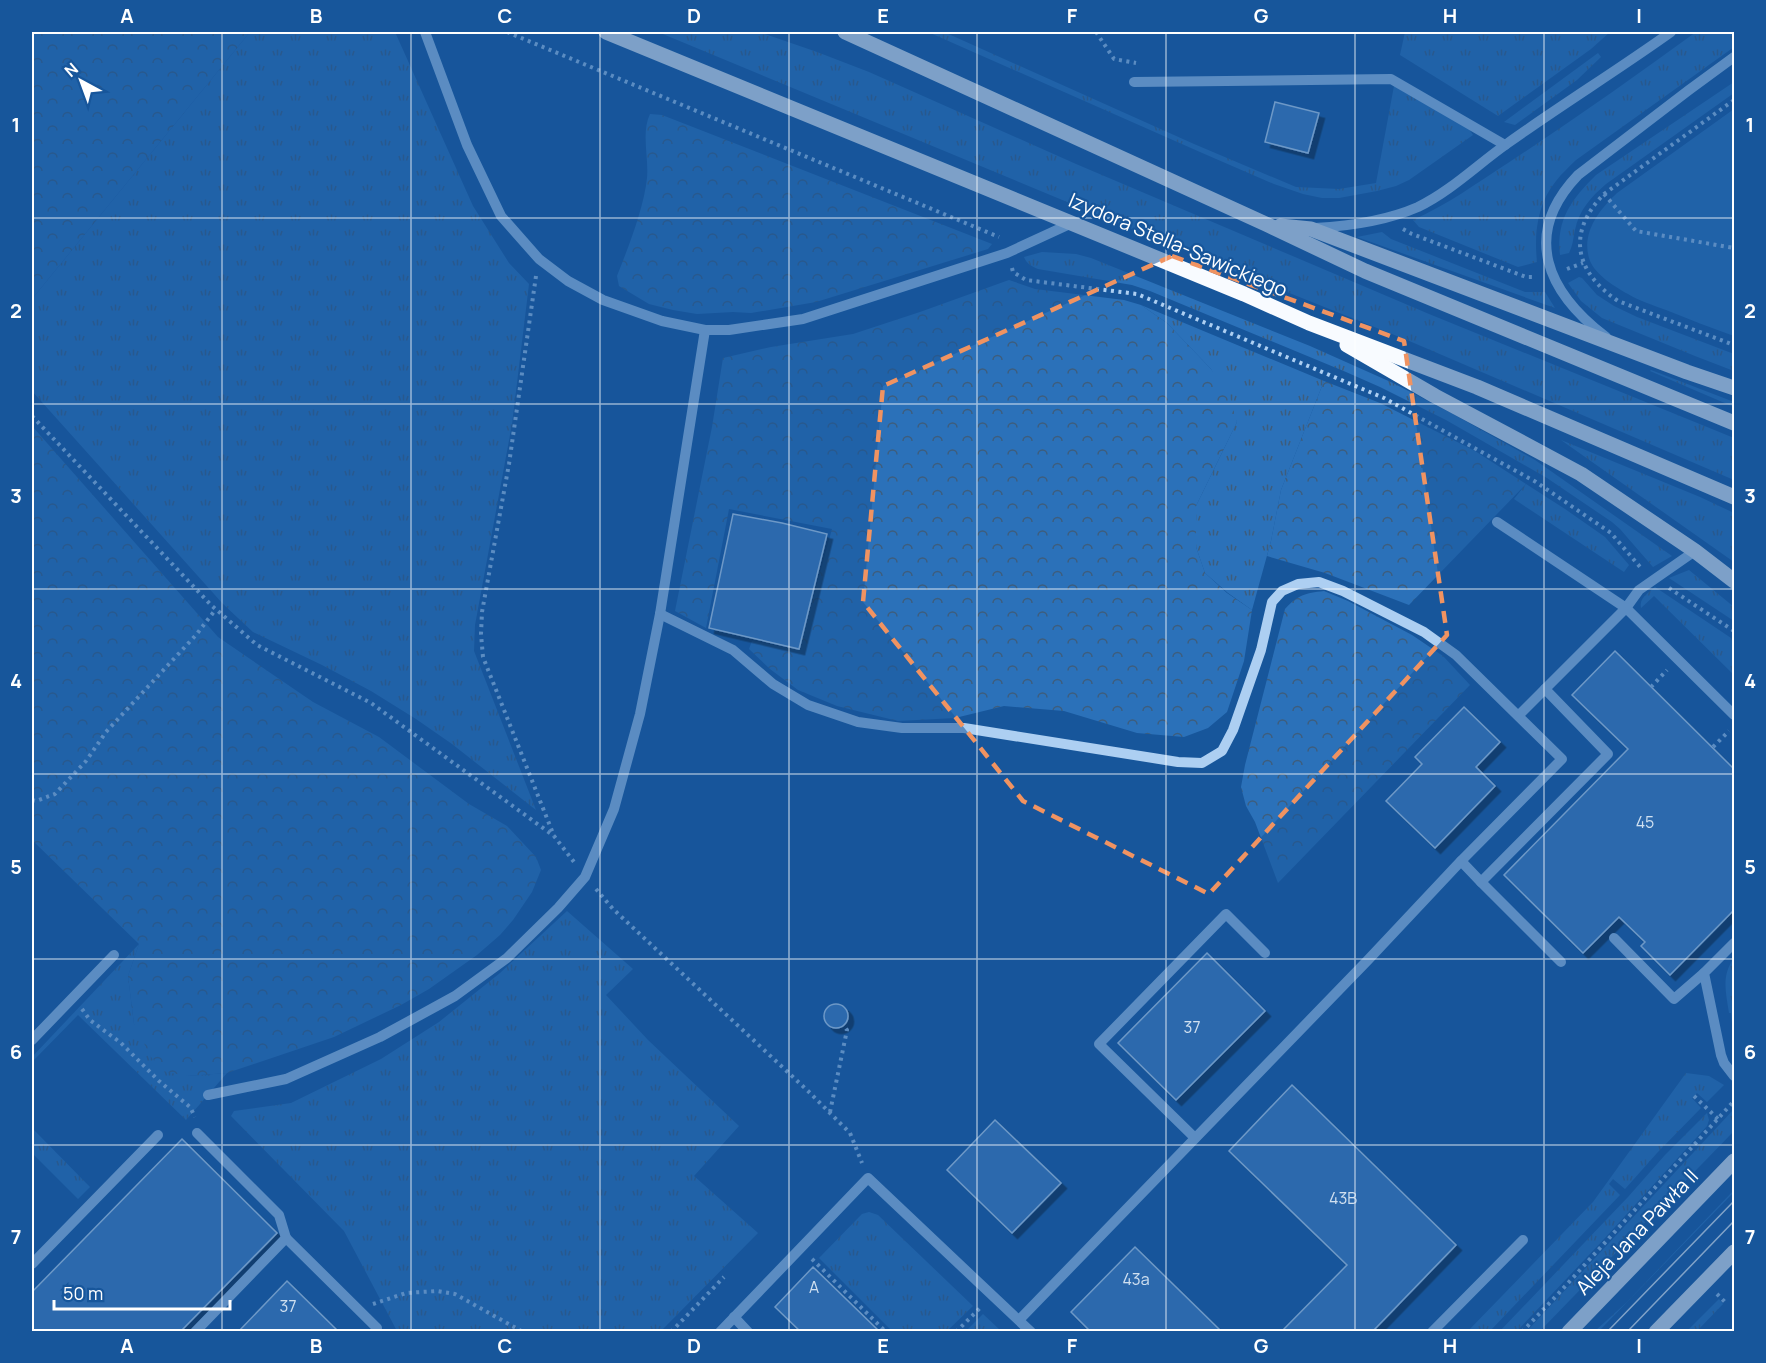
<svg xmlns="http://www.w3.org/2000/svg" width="1766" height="1363" viewBox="0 0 1766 1363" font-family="Manrope,sans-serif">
<defs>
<pattern id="grass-tufts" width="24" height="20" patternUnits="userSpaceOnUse" patternTransform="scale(1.5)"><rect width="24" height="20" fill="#2b71b9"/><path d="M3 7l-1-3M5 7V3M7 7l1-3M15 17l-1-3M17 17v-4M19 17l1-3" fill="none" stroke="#3d5d7d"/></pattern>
<pattern id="forest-crowns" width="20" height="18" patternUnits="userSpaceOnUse" patternTransform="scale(1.5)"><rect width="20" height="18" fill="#2b71b9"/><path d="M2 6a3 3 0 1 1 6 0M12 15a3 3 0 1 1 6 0" fill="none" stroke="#3d5d7d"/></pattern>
<filter id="shadow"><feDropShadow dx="5.5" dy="5.5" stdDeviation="0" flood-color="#0009"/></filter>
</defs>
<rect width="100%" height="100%" fill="#17569b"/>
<g fill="url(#grass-tufts)">
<path d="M250 32H395L473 206 509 263 529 284 512 424 475 625 474 651 536 810 452 744 416 719 371 691 322 665 253 632 223 604 32 391V299Z"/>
<path d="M658 32H759L817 52 869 72 1076 164 1429 314 1734 438V480L1407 340 1214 263Z"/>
<path d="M928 32H944L1194 144 1296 187 1339 189 1376 183 1394 86 1469 129 1473 135 1409 180 1396 186 1377 191 1339 198H1322L1303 194 1274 184 1200 152Z"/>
<path d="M1405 32H1610L1591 49 1498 116 1400 55Z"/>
<path d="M1696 32H1734V47L1576 160C1569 167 1562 173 1556 181 1537 204 1534 234 1537 262L1518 267 1419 227 1413 220C1447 205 1477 183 1508 163 1572 121 1634 77 1696 32Z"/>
<path d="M1598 53 1601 57 1577 80 1515 125 1504 122Z"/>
<path d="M1734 82V93L1606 184C1591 197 1579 210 1575 230 1573 239 1573 245 1569 253L1560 255C1556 219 1572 199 1596 175Z"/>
<path d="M1382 232 1391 239 1525 292H1545L1555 308 1357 237Z"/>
<path d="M1042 252 1076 254 1091 258 1310 346 1393 383 1451 413 1535 460 1672 556 1653 567 1620 529 1612 522 1547 478 1446 420 1380 387 1346 372 1150 291 1132 285 1038 269C1031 266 1027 264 1024 257Z"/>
<path d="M1579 277 1582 278 1597 295 1614 306 1637 317 1734 354V371L1695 356 1602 318 1581 301 1568 283Z"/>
<path d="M1141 305 1324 381 1281 490 1271 541 1252 610 1228 593 1205 573 1196 547V506L1237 422 1211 369 1167 323Z"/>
<path d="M1651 370 1734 402V407L1650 371Z"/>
<path d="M1561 440 1700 497 1734 513V562Z"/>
<path d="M1526 484 1565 509 1605 537 1629 565 1624 572 1514 499Z"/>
<path d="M1689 570 1734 607V621L1669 578Z"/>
<path d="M1655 587 1734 640V675L1654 596 1641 608C1639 598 1648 593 1655 587Z"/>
<path d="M567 911 633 969 606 995 648 1040 739 1126 694 1176 758 1233 661 1331H397L344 1231 231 1116 234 1111 291 1103 381 1059 439 1022 500 973Z"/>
<path d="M139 944 128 976 134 1024 187 1076 227 1073 186 1120 78 1015 32 1062V1057Z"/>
<path d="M1734 958V1046L1731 1013H1729C1726 992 1721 976 1734 958Z"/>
<path d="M1686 1073 1709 1076 1724 1085 1707 1102 1697 1093 1692 1098 1701 1108 1657 1153 1625 1189 1613 1179 1609 1184 1620 1195 1490 1331H1468L1593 1202Z"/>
<path d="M1734 1109 1733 1132 1540 1331H1527Z"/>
<path d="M1707 1113 1709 1120 1707 1126 1604 1239 1517 1331H1500L1628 1197 1665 1155Z"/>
<path d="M32 1128 90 1187 78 1199 32 1153Z"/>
<path d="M1734 1190V1192L1599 1331H1595L1627 1302Z"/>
<path d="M869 1212 878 1215 973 1306 947 1331H892L819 1258 862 1214Z"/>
<path d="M1719 1299 1723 1304 1697 1331H1687Z"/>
<path d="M983 1314 1001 1331H966Z"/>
</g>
<g fill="url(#forest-crowns)">
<path d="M32 32H250L32 299Z"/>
<path d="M650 114 662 115 992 244 988 249 816 302 751 313 733 312 697 314 673 310 649 304 619 286 617 276C628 248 644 208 647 178 649 158 641 133 650 114Z"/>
<path d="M1009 280 1035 289 1124 300 1141 305 1167 323 1211 369 1229 395 1237 422 1196 506V547L1205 573 1227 593 1252 610 1244 661 1227 712 1208 728 1184 737 1137 733 1064 711 1004 706 955 718 898 721 837 706 798 690 770 669 749 649 752 641 799 650 832 529 729 509 706 628 675 611 712 427 723 358 771 347 853 334 920 312Z"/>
<path d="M1324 381 1380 403 1475 451 1526 484 1409 605 1325 573 1267 556 1271 541 1281 490Z"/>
<path d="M32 426 218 637 313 702 379 737 469 804 507 826 536 857 541 870 532 892 513 920 500 935 477 955 429 989 401 1005 334 1037 227 1073 187 1076 166 1072 151 1057 134 1024 128 976 139 944 32 840Z"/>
<path d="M1324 591 1348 601 1412 635 1443 656 1470 685 1278 883 1255 822 1246 806 1241 787 1245 765 1285 609C1298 595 1305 593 1324 591Z"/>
</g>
<path fill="#2b71b9" d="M1734 109V336C1711 328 1689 319 1666 310 1653 305 1639 301 1628 294 1615 287 1596 275 1590 261 1580 234 1599 210 1617 193Z"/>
<g fill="#4482c4" stroke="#d5e9fc" stroke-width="1.5" filter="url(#shadow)">
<path d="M1275 102 1319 113 1308 153 1265 142Z"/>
<path d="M733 514 782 523 827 534 799 649 709 628Z"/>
<path d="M1615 651 1734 769V910L1670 975 1641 946 1645 942 1619 917 1583 953 1504 875 1628 749 1572 695Z"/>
<path d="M1464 707 1500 742 1476 767 1495 786 1435 848 1386 801 1422 764 1415 757Z"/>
<path d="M1207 953 1265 1011 1176 1100 1118 1043Z"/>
<circle cx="836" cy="1016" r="12"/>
<path d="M1292 1085 1456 1245 1372 1332H1281L1347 1265 1229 1151Z"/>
<path d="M995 1120 1061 1183 1012 1233 947 1170Z"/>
<path d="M182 1139 277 1233 180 1332H32V1292Z"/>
<path d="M1135 1247 1222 1332H1091L1071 1312Z"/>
<path d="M813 1267 880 1332H801L775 1307Z"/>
<path d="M287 1281 339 1332H238Z"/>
</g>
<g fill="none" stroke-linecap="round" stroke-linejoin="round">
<g stroke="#adcff2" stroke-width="4" stroke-dasharray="3 4.5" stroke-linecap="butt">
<path d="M507 32 999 237"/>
<path d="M1096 32 1114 59 1136 63"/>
<path d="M1734 100 1604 194C1566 233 1575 272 1618 301L1734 345"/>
<path d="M1604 194 1636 231 1734 248"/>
<path d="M1403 229 1412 234 1526 277H1536"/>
<path d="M1012 268 1013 272 1026 280 1137 294 1384 398 1536 482 1611 533 1641 568"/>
<path d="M1567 269 1583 263"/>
<path d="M536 276 509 464 482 612 481 634 483 657 554 836"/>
<path d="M32 416 211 605 257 645 371 703 554 836 574 862"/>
<path d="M1669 588 1734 631"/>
<path d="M1651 687 1667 670"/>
<path d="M1713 747 1729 731"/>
<path d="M32 800 36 801 55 794 86 761 106 732 196 635 216 609"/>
<path d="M596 889 613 909 808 1091 850 1133 862 1163"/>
<path d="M82 1009 90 1020 121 1043 159 1081 190 1107 195 1117"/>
<path d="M1694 1096 1718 1119"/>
<path d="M830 1112 847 1030 844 1026"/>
<path d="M812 1259 886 1332"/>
<path d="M1717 1294 1725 1302"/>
<path d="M373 1304 406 1293 437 1291 455 1294 523 1332"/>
<path d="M671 1332 724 1277"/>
<path d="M796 1332 797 1331"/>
<path d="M956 1332 981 1307"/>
<path d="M1522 1332 1559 1293 1734 1101"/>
</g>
<g stroke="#adcff2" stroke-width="10">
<path d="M425 32 467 145 501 216 539 259 568 281 603 300 662 321 705 330H729L803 319 1007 253 1072 223"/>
<path d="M1134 82 1391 79 1505 145"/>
<path d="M1315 228C1350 226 1386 221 1418 207 1451 191 1478 164 1508 143 1561 105 1618 70 1671 32"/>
<path d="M1606 337C1547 292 1521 235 1578 175L1689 90 1734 57"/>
<path d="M1497 522 1626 608 1639 590 1695 551"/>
<path d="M660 614 733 650 773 684 808 705 858 722 902 728H964L1178 762 1202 763 1222 751 1233 730 1261 650 1272 602 1282 591 1298 584 1319 582 1343 591 1424 632 1456 655 1562 759 1461 861 1367 961 1019 1320"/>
<path d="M1519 715 1545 689"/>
<path d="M1461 861 1481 882"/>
<path d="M1614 938 1674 999 1704 973"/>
<path d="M1734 943 1704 973 1721 1055 1724 1063 1734 1076"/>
<path d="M1561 962 1481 882 1608 754 1545 689 1626 608 1734 715"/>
<path d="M32 1040 114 955"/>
<path d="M208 1095 286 1079 380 1037 455 996 507 958 558 908 585 877 614 809 640 714 660 614 705 330"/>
<path d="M1195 1138 1099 1044 1226 914 1265 953"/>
<path d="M286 1238 377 1328"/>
<path d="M32 1264 158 1135"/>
<path d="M734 1317 748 1332"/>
<path d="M195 1332 286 1238 279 1215 197 1133"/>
<path d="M720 1332 868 1178 1031 1332"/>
<path d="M1432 1332 1523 1240"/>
</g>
<g stroke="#f8fbff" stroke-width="15">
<path d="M606 32 1244 294 1309 323 1477 387 1734 497"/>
<path d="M845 32 1268 225 1365 271 1734 423"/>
<path d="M1280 226 1311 229 1687 372 1734 388"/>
<path d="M1347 345 1435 396 1581 474 1695 551 1734 581"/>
<path d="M1569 1332 1734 1161"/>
<path d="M1656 1332 1734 1252"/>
</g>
<g stroke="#fff" stroke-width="1.5">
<path d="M1607 1332 1734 1201"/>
<path d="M1627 1332 1734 1221"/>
</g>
</g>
<path d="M0 0H1766V1363H0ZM1172 256 1404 341 1447 635 1209 894 1023 801 863 602 883 386Z" fill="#17569b" fill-opacity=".55" fill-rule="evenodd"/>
<path fill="none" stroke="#f09361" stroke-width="4.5" stroke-dasharray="12 8" stroke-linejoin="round" d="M1172 256 1404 341 1447 635 1209 894 1023 801 863 602 883 386Z"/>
<path fill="none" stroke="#fff" stroke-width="1.5" stroke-opacity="0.55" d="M222 32V1332M411 32V1332M600 32V1332M789 32V1332M977 32V1332M1166 32V1332M1355 32V1332M1544 32V1332M32 218H1734M32 404H1734M32 589H1734M32 774H1734M32 959H1734M32 1145H1734"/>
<g text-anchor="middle" stroke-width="4.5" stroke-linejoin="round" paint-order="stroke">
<g font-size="16" fill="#d0e0f0">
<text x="1645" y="828">45</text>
<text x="1192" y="1033">37</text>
<text x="1343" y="1204">43B</text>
<text x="1136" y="1285">43a</text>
<text x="814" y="1293">A</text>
<text x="288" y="1312">37</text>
</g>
<g font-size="20" fill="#fff" stroke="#17569b">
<text transform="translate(1178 245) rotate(23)" y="7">Izydora Stella-Sawickiego</text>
<text transform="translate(1637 1232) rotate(-46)" y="7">Aleja Jana Pawła II</text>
</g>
</g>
<rect width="1766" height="1363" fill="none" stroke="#17569b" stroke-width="66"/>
<g transform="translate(81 81) rotate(319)" stroke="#17569b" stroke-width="4.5" paint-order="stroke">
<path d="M0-4.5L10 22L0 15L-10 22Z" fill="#ffffff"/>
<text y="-9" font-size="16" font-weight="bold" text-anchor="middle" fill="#ffffff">N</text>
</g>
<path d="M54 1300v9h176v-9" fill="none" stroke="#ffffff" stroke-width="3"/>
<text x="63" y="1300" font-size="18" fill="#ffffff" stroke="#17569b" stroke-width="4.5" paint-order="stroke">50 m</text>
<rect x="33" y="33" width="1700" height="1297" fill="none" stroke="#fff" stroke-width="2"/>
<g font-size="20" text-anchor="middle" font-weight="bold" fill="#fff">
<text x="127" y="23">A</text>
<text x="316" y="23">B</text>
<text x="505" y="23">C</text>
<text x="694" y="23">D</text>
<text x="883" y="23">E</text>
<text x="1072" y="23">F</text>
<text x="1261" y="23">G</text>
<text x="1450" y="23">H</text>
<text x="1639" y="23">I</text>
<text x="16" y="132">1</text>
<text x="1750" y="132">1</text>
<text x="16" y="318">2</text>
<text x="1750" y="318">2</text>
<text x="16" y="503">3</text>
<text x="1750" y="503">3</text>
<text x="16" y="688">4</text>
<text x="1750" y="688">4</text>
<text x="16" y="874">5</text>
<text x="1750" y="874">5</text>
<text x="16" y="1059">6</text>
<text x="1750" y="1059">6</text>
<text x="16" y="1244">7</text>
<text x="1750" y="1244">7</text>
<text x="127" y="1353">A</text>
<text x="316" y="1353">B</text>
<text x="505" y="1353">C</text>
<text x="694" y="1353">D</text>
<text x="883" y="1353">E</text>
<text x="1072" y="1353">F</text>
<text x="1261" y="1353">G</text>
<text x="1450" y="1353">H</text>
<text x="1639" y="1353">I</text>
</g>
</svg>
